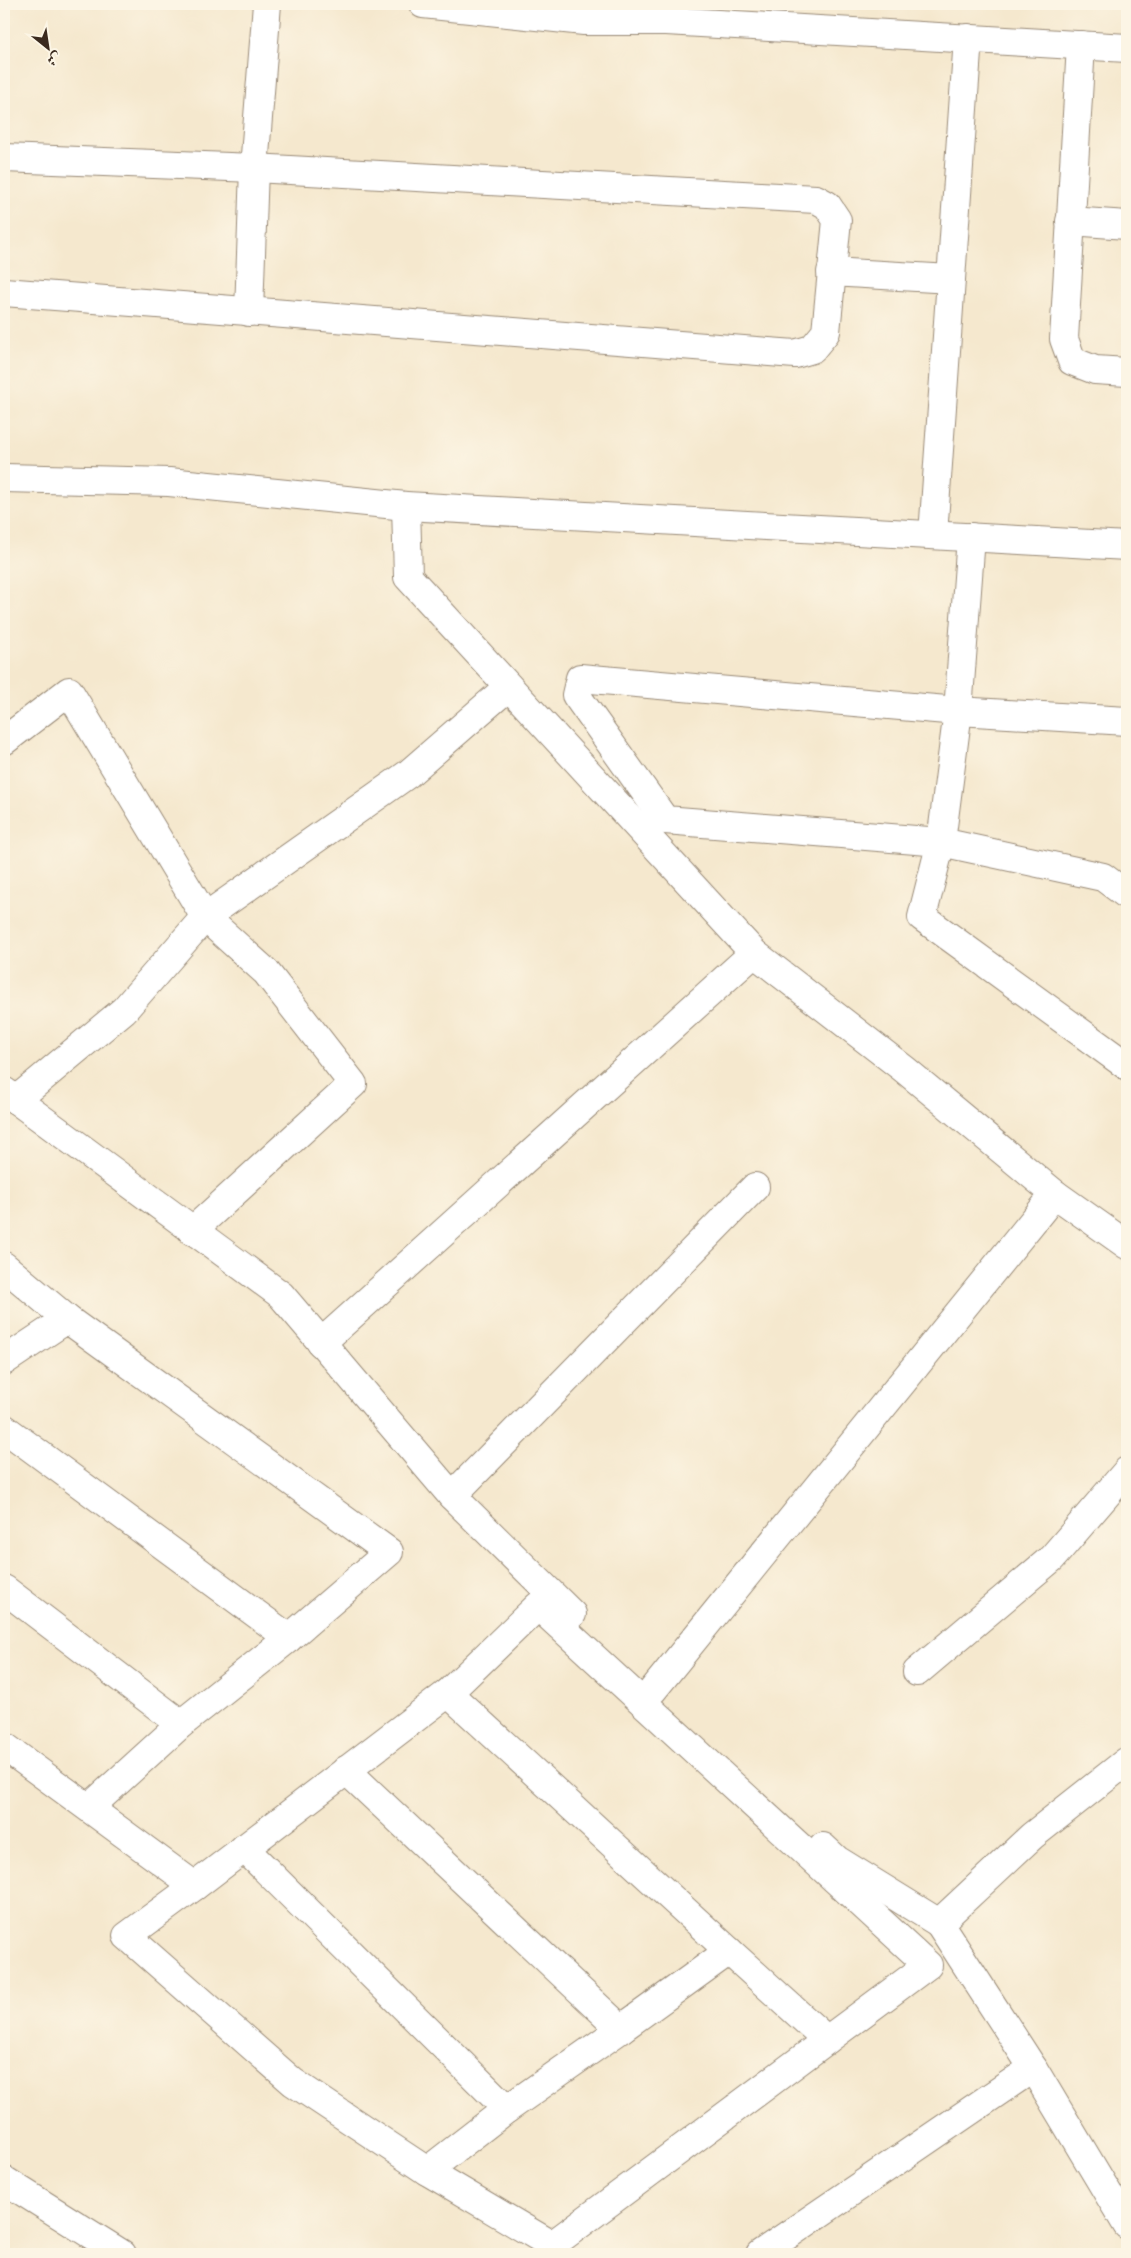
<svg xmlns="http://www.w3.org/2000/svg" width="1131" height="2258" viewBox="0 0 1131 2258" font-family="'IM FELL Great Primer',Amiri,serif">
<rect width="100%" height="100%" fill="#fcf5e5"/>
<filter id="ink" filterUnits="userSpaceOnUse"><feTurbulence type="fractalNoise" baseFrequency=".02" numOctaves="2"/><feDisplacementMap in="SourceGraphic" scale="10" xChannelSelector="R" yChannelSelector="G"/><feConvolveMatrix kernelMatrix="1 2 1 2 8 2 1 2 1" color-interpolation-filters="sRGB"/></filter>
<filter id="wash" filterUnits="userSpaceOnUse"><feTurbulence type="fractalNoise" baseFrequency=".0096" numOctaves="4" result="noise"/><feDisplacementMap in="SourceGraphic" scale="20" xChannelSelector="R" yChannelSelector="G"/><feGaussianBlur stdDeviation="1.12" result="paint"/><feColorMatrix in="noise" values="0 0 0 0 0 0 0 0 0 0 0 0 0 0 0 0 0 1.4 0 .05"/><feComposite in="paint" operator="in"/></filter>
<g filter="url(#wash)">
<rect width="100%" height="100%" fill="#f5e8ce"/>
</g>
<g filter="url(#ink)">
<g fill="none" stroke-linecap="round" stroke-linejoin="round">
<g stroke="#988976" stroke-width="30">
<g id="minor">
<path d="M423 4 584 21H666L1127 48"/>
<path d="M1081 45 1064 339 1072 361 1095 370 1127 372"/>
<path d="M4 158 254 168 816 199 827 205 837 220 826 332 812 349 795 354 4 292"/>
<path d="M1070 221 1127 225"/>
<path d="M831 272 951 279"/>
<path d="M249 312 254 168 267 4"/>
<path d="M406 506 408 577 754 953 904 1069 1055 1194 1127 1245"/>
<path d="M933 535 968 38"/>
<path d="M971 537 958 711 941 842 1103 877 1127 895"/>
<path d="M1127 721 958 711 580 678 576 695 665 820 941 842 922 917 1127 1066"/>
<path d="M4 741 69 691 205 917 266 972 353 1084 192 1231"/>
<path d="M4 1091 281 1295 452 1496 572 1614"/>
<path d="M16 1100 124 1010 205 917 408 774 508 687"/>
<path d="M4 1266 67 1319 389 1552 289 1638 181 1724 90 1807"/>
<path d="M321 1343 754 953"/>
<path d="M4 1361 67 1319"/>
<path d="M4 1428 289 1638"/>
<path d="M452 1496 755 1187"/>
<path d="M4 1589 181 1724"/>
<path d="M917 1672 1052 1558 1127 1471"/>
<path d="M653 1690 1055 1194"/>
<path d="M4 1746 195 1886 448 1693 538 1606 928 1965 827 2040"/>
<path d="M1127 1761 1032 1836 939 1923 1033 2068 1127 2225"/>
<path d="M346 1770 621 2029 729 1951 448 1693"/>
<path d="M823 1847 837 1860 939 1923"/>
<path d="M244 1848 507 2109 621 2029"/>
<path d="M195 1886 127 1936 293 2082 427 2171 507 2109"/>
<path d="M427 2171 552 2245 827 2040 729 1951"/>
<path d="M760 2254 1033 2068"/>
</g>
</g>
<g stroke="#988976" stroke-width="30">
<g id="tertiary">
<path d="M4 478 169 482 406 506 1127 546"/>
<path d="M4 2180 122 2254"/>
</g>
</g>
<use href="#minor" stroke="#fff" stroke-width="28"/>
<use href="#tertiary" stroke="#fff" stroke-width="28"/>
</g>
</g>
<rect width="1131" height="2258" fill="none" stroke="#fcf5e5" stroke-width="20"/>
<g transform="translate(48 48) rotate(150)" stroke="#fcf5e5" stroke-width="4" paint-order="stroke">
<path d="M0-4L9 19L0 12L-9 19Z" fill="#3b2a1e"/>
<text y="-8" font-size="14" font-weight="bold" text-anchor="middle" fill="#3b2a1e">ش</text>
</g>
</svg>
